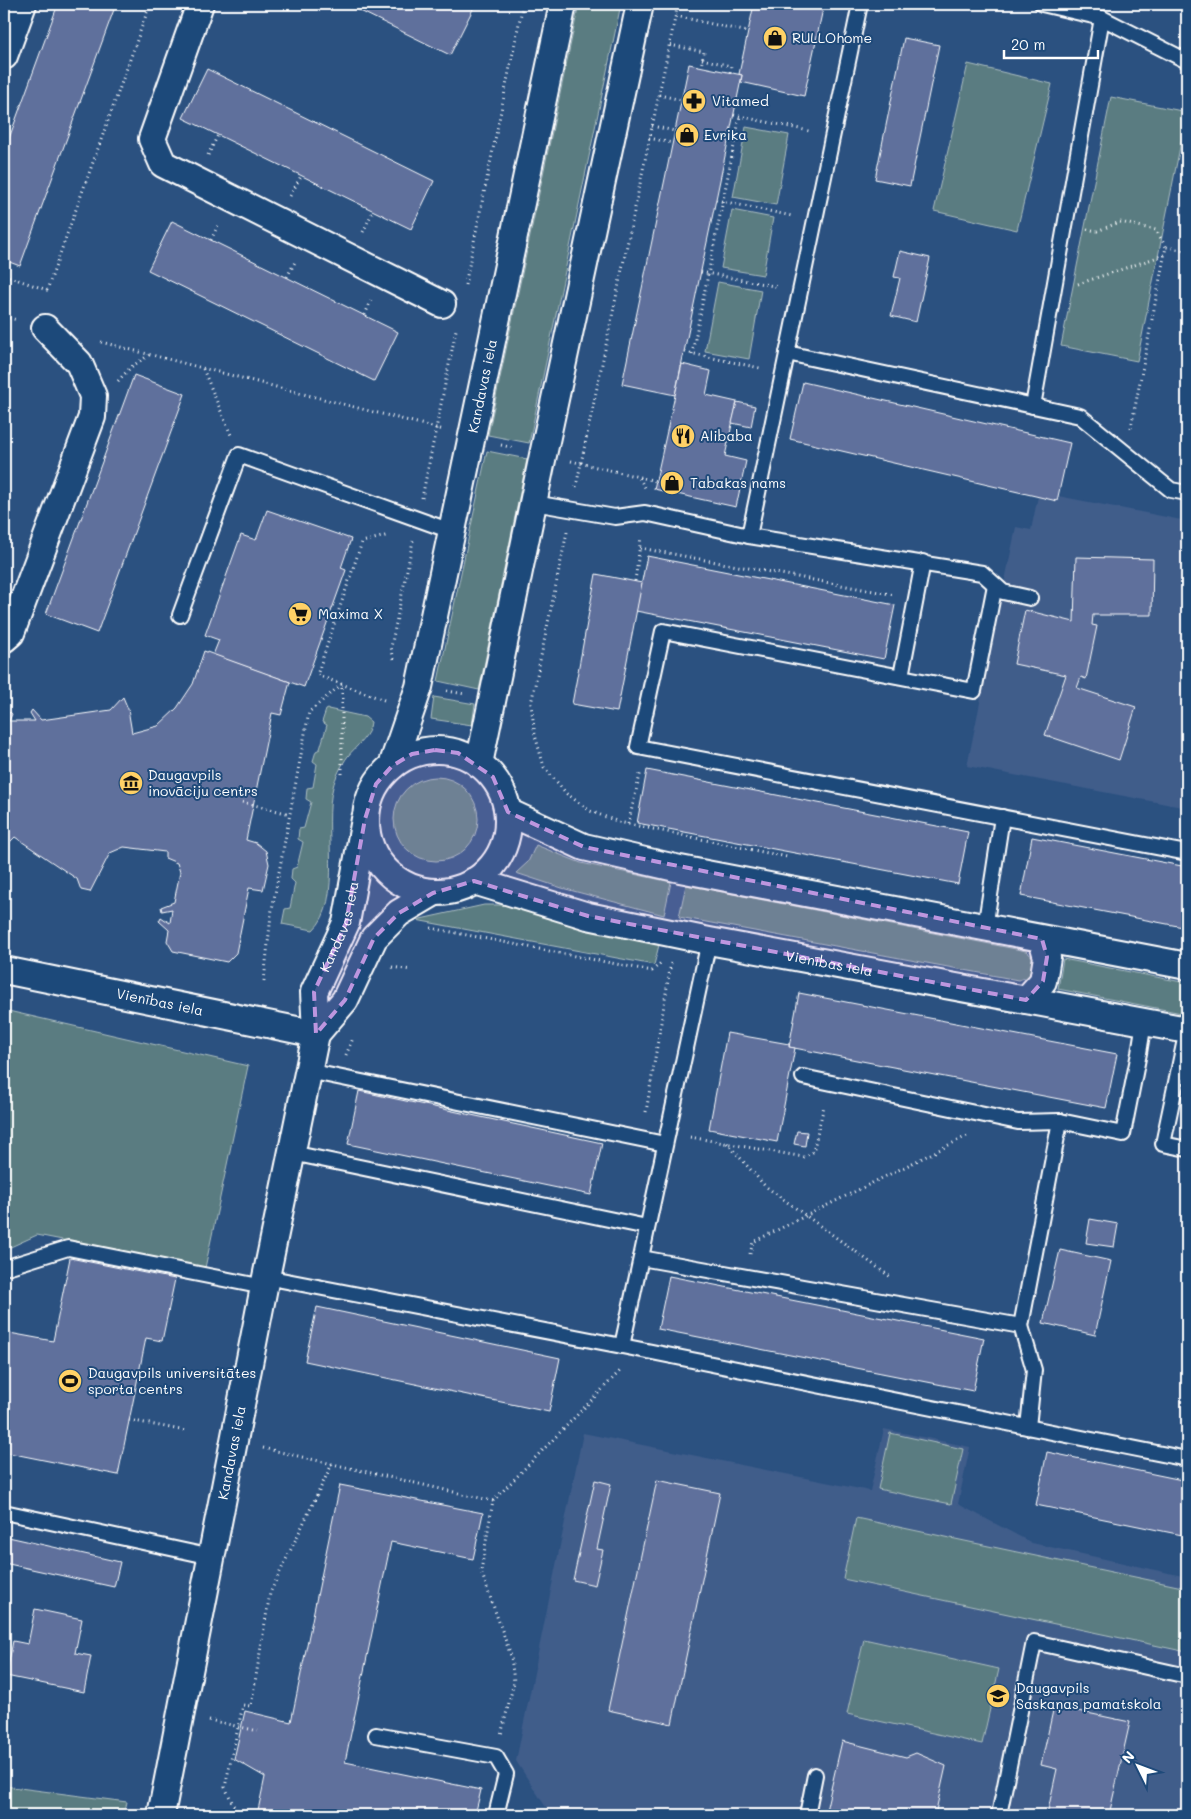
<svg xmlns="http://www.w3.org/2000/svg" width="1191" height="1819" viewBox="0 0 1191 1819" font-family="Mali,sans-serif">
<rect width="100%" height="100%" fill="#2b5180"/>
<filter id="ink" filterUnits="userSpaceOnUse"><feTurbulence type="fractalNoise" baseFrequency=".02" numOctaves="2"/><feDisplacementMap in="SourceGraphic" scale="10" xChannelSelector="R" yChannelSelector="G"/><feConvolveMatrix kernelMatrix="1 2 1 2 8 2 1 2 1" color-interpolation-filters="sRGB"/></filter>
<g filter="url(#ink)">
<g fill="#3f5d8a">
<path d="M1038 496 1057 501 1058 496 1187 521V808L967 766 1016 527 1031 530Z"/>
<path d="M884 1429 970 1447 958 1504 1032 1543 1187 1577V1815H551L516 1761 583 1433 870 1491Z"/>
</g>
<g fill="#5a7c81" stroke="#acbec0">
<path d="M579 4H621L529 443 488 435Z"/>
<path d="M968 64 1052 84 1017 230 934 211Z"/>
<path d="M1111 97 1187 112 1137 361 1061 346Z"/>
<path d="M746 127 789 135 776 205 733 197Z"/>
<path d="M732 210 773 218 763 275 721 268Z"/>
<path d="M718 282 761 290 749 359 705 351Z"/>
<path d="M487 451 527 459 479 690 438 681Z"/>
<path d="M434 697 475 704 472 725 431 719Z"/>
<path d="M328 709 365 717 371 722C370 736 356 746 348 756 342 764 335 778 333 787 322 826 344 902 313 930L282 924 285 909 290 908 295 883 291 879 292 869 297 867 303 842 298 839 299 829 304 828 311 802 306 799 307 788 313 787 317 764 313 761 316 751 320 749 327 725 322 722 326 710Z"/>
<circle cx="436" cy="819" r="42"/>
<path d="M536 845 581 863 671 882 664 915 562 888 516 873 528 862Z"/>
<path d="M686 885 1026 951 1035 959 1031 976 1018 980 679 917Z"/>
<path d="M484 905H507L584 929 659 945 654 965 416 920Z"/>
<path d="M1063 959 1187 983V1014L1058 989Z"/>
<path d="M4 1010 248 1066 205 1268 37 1235 4 1250Z"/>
<path d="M890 1433 963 1449 951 1504 878 1489Z"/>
<path d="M856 1518 1187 1588V1652L843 1579Z"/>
<path d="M864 1639 999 1669 982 1744 847 1714Z"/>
<path d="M4 1786 127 1802 124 1815H4Z"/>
</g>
<g fill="#5f6f9c" stroke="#fff">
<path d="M58 4H116L20 266 4 260V152Z"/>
<path d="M346 4H467L474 7 450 55Z"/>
<path d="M754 4H824L804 96 741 82 742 75 739 74Z"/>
<path d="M904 38 939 45 910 186 875 179Z"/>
<path d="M689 64 742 75 675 395 622 384Z"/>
<path d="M207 69 434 181 411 229 183 118Z"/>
<path d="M172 221 398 332 374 381 148 270Z"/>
<path d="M900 251 930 258 916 322 891 316 900 278 894 277Z"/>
<path d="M682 364 711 371 706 395 737 402 725 456 746 461 736 507 654 489Z"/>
<path d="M134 375 185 394 97 633 46 614Z"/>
<path d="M803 382 1070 443 1057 501 790 439Z"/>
<path d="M737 402 755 406 751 427 732 423Z"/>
<path d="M267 510 351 539 341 568 346 570 304 687 213 655 219 640 205 635 241 535 256 540Z"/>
<path d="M647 556 895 605 884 659 636 611Z"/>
<path d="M1076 557 1153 559 1152 615H1093L1092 625 1097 626 1086 679 1081 677 1077 688 1136 707 1119 760 1045 735 1066 675 1014 664 1025 610 1074 622Z"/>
<path d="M596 574 642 583 617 712 572 704Z"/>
<path d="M204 651 290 682 281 715 272 713 246 840 256 843 266 851 269 864 263 890 249 888 236 953 227 962 173 951 167 941 169 930 159 921 161 917 170 923 172 909 162 911 161 907 174 902 180 872 177 863 165 858V852L124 847 110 853 90 892 81 890 77 879 15 837 8 844 4 842 10 835 4 833V719L10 712 12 714 9 721H35L30 713 32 710 41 720 111 710 123 697 128 709 132 733 158 726 177 708 193 684Z"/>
<path d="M647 770 968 832 958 884 637 823Z"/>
<path d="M1032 837 1187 867V907L1183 927 1021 896Z"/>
<path d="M799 993 1117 1054 1106 1108 789 1047Z"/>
<path d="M727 1033 789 1044V1047L795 1048 777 1142 709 1129Z"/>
<path d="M359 1091 602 1143 591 1195 348 1144Z"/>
<path d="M797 1131 807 1132 805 1146 794 1144Z"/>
<path d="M1090 1219 1118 1224 1114 1247 1086 1243Z"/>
<path d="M1060 1250 1111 1261 1095 1335 1043 1323Z"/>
<path d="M70 1258 175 1279 162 1341 146 1338 118 1475 4 1452V1332L53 1341Z"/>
<path d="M669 1276 984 1338 973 1391 658 1329Z"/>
<path d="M317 1307 560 1358 549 1412 305 1361Z"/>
<path d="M1047 1452 1187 1481V1536L1036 1505Z"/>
<path d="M595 1480 611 1484 597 1549 603 1550 595 1585 573 1580Z"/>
<path d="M657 1480 720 1493 672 1724 608 1710Z"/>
<path d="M340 1485 483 1513 473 1559 391 1542 345 1762 481 1790 475 1815H257L265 1777 234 1759 245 1711 291 1722Z"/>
<path d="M4 1536 120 1562 114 1587 4 1563Z"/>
<path d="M35 1609 82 1619 75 1653 91 1656 84 1692 6 1676 13 1641 28 1644Z"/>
<path d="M1054 1706 1130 1722 1109 1815H1047L1057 1769 1041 1765Z"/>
<path d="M842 1741 906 1757 916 1753 946 1766 935 1815H825Z"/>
</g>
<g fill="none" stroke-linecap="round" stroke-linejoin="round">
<g stroke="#fff" stroke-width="18">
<g id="service">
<path d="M1042 4 1102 18 1187 61"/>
<path d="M787 353 1080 416 1171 490 1187 493"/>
<path d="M1033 406 1102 18"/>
<path d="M534 503 615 517 645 513 749 536 982 573 1003 592 1030 598"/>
<path d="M749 536 860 4"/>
<path d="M995 585 974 691 663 631 638 747 1187 853"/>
<path d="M180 615 239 455 451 531"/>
<path d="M901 676 923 562"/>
<path d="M985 928 1002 817"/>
<path d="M1187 1030 1163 1144 1187 1149"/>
<path d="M308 1071 665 1144"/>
<path d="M803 1077 1018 1122 1060 1121 1123 1134 1139 1053 1144 1022"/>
<path d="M292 1153 647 1227"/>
<path d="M641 1258 1021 1326 1034 1370 1028 1427"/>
<path d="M4 1268 68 1248 264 1287"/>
<path d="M266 1277 622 1346 1187 1459"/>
<path d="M1021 1326 1060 1121"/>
<path d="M622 1346 709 941"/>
<path d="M4 1512 212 1557"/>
<path d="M376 1735 496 1757 506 1774 496 1815"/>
<path d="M807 1815 815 1775"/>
<path d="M999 1815 1034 1642 1187 1676"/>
</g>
</g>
<g stroke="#fff" stroke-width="30">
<g id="minor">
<path d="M200 4 152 139 163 164 442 304"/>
<path d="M4 56 23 4"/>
<path d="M4 639 11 633 92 417 93 396 79 363 45 328"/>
<circle cx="437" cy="821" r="71"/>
<path d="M479 764 543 455 640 4"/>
<path id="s1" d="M392 766 419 687 563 4"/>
<path d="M508 812 584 847 680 869 1187 966"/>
<path id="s2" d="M474 881 588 916 709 941 1187 1030"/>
<path id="s3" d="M4 970 316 1034"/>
<path d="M1026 1000 1043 981 1047 957 1042 939"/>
<path d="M316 1034 345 1000 374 938 399 913 433 893"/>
<path id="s4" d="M161 1815 264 1287 316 1034 314 992 346 923 365 819"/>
</g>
</g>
<g stroke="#fff" stroke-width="3" stroke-dasharray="1 4" stroke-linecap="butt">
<path d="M57 4H58"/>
<path d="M676 16 748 32"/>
<path d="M670 45 704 52 701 67"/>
<path d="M702 59 731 66 730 73"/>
<path d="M659 95 682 100"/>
<path d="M734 115 809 131"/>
<path d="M652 126 675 131"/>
<path d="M4 137 9 139"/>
<path d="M649 138 672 143"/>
<path d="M208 155 218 135"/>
<path d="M290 196 301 176"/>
<path d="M716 200 792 216"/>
<path d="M1087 229 1097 231 1120 222 1156 230 1166 247"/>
<path d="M363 232 373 211"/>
<path d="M211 240 219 223"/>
<path d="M701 272 779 287"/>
<path d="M4 275 47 290 150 4"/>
<path d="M287 277 295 262"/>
<path d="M1078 284 1164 255"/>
<path d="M465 285 523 4"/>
<path d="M365 315 371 300"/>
<path d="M4 317 18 320"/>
<path d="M101 342 444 430"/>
<path d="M685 352 760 368"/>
<path d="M692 354 740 116"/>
<path d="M203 369 231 435"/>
<path d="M118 381 131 367 149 355"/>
<path d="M1131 428 1166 247 1187 251"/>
<path d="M501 445 514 448"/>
<path d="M571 461 656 481"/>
<path d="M639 478 646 489"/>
<path d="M576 487 678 4"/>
<path d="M422 498 456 330"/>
<path d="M567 532 531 704 535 735 544 767 567 794 590 811 619 822 787 857"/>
<path d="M640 548 895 595"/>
<path d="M635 581 641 537"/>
<path d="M394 659 391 647 413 541"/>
<path d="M447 691 465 694"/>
<path d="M384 700 317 675 362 542 389 535"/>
<path d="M342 774V685"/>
<path d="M242 802 290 814"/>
<path d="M628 824 641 771"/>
<path d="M431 928 652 971 662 962"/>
<path d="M392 967 411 970"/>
<path d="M264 981 271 915 309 712 342 684"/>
<path d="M346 1055 353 1038"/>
<path d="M646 1112 671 963"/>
<path d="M690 1137 804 1157 813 1152 824 1106"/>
<path d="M727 1143 765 1186 892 1278"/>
<path d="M750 1254 753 1242 969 1135"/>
<path d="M129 1420 186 1431"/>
<path d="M263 1448 493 1501 481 1571 511 1656 514 1682 501 1735"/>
<path d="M493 1501 622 1369"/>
<path d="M209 1720 258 1731"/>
<path d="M238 1815 225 1787 243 1705 251 1706 270 1593 332 1464"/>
</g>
<use href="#service" stroke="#1f4a7a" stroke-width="14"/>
<use href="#minor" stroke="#1f4a7a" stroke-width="26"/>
</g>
</g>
<path fill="#bd96df" fill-opacity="0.2" stroke="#bd96df" stroke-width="4" stroke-dasharray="10 6" stroke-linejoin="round" d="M435 750 458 753 493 777 508 812 584 847 1042 939 1047 957 1043 981 1026 1000 588 916 474 881 433 893 399 913 374 938 345 1000 316 1034 314 992 346 923 365 819 376 784 392 766 412 754Z"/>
<defs>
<g id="shop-disc" transform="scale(1.25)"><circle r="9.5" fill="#ffd166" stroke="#1f4a7a"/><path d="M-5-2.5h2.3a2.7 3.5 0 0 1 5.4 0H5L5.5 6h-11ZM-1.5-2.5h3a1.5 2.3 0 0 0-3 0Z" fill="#111"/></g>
<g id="pharmacy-disc" transform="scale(1.25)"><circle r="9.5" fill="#ffd166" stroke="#1f4a7a"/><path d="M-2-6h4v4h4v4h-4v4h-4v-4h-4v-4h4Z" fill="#111"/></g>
<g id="restaurant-disc" transform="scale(1.25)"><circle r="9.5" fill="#ffd166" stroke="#1f4a7a"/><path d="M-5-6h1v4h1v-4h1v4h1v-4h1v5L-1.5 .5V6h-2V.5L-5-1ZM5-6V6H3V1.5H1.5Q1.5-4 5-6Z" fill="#111"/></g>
<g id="supermarket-disc" transform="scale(1.25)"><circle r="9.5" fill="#ffd166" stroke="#1f4a7a"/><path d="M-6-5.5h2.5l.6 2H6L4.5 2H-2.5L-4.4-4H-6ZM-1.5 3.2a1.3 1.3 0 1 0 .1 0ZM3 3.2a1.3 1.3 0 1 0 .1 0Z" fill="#111"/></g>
<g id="museum-disc" transform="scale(1.25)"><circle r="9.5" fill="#ffd166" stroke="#1f4a7a"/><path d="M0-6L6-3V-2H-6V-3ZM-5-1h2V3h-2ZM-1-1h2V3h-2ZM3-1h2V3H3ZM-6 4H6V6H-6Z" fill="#111"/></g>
<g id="stadium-disc" transform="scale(1.25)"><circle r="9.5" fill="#ffd166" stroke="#1f4a7a"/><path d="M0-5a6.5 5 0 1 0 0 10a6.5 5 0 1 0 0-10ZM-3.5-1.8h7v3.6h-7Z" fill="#111"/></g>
<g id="school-disc" transform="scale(1.25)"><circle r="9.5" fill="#ffd166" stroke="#1f4a7a"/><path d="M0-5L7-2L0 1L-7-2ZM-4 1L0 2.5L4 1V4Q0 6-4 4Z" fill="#111"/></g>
</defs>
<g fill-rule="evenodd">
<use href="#shop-disc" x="775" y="38"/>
<use href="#pharmacy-disc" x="694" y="101"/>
<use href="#shop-disc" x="687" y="135"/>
<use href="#restaurant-disc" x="683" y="436"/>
<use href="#shop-disc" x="672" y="483"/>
<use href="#supermarket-disc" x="300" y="614"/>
<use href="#museum-disc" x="131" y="783"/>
<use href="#stadium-disc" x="70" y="1381"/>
<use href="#school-disc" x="998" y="1696"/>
</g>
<g text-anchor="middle" stroke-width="4" stroke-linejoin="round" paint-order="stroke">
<g font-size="14" fill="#fff" stroke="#1f4a7a" text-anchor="start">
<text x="792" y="43">RULLOhome</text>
<text x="712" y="106">Vitamed</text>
<text x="704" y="140">Evrika</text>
<text x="700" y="441">Alibaba</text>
<text x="690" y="488">Tabakas nams</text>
<text x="318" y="619">Maxima X</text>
<text x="148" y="780">Daugavpils<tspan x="148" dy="16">inovāciju centrs</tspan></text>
<text x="88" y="1378">Daugavpils universitātes<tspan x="88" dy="16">sporta centrs</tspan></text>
<text x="1016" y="1693">Daugavpils<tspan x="1016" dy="16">Saskaņas pamatskola</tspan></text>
</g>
<g font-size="14" fill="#fff" stroke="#1f4a7a">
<text dy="5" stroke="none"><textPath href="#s1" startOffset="391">Kandavas iela</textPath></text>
<text dy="5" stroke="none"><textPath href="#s4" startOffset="909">Kandavas iela</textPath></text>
<text dy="5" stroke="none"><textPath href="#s2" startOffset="365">Vienības iela</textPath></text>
<text dy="5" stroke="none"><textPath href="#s3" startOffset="159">Vienības iela</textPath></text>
<text dy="5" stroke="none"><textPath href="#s4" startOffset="369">Kandavas iela</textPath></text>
</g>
</g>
<rect width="1191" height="1819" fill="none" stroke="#1f4a7a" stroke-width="20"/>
<rect x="10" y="10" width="1171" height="1799" fill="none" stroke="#fff" stroke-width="2" filter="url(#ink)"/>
<g transform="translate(1138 1766) rotate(312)" stroke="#1f4a7a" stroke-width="4" paint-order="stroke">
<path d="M0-4L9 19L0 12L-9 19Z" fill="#ffffff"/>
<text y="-8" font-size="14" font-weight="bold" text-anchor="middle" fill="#ffffff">N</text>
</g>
<path d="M1004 50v8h94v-8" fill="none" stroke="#ffffff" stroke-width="2.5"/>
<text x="1011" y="50" font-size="15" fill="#ffffff" stroke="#1f4a7a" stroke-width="4" paint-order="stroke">20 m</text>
</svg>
